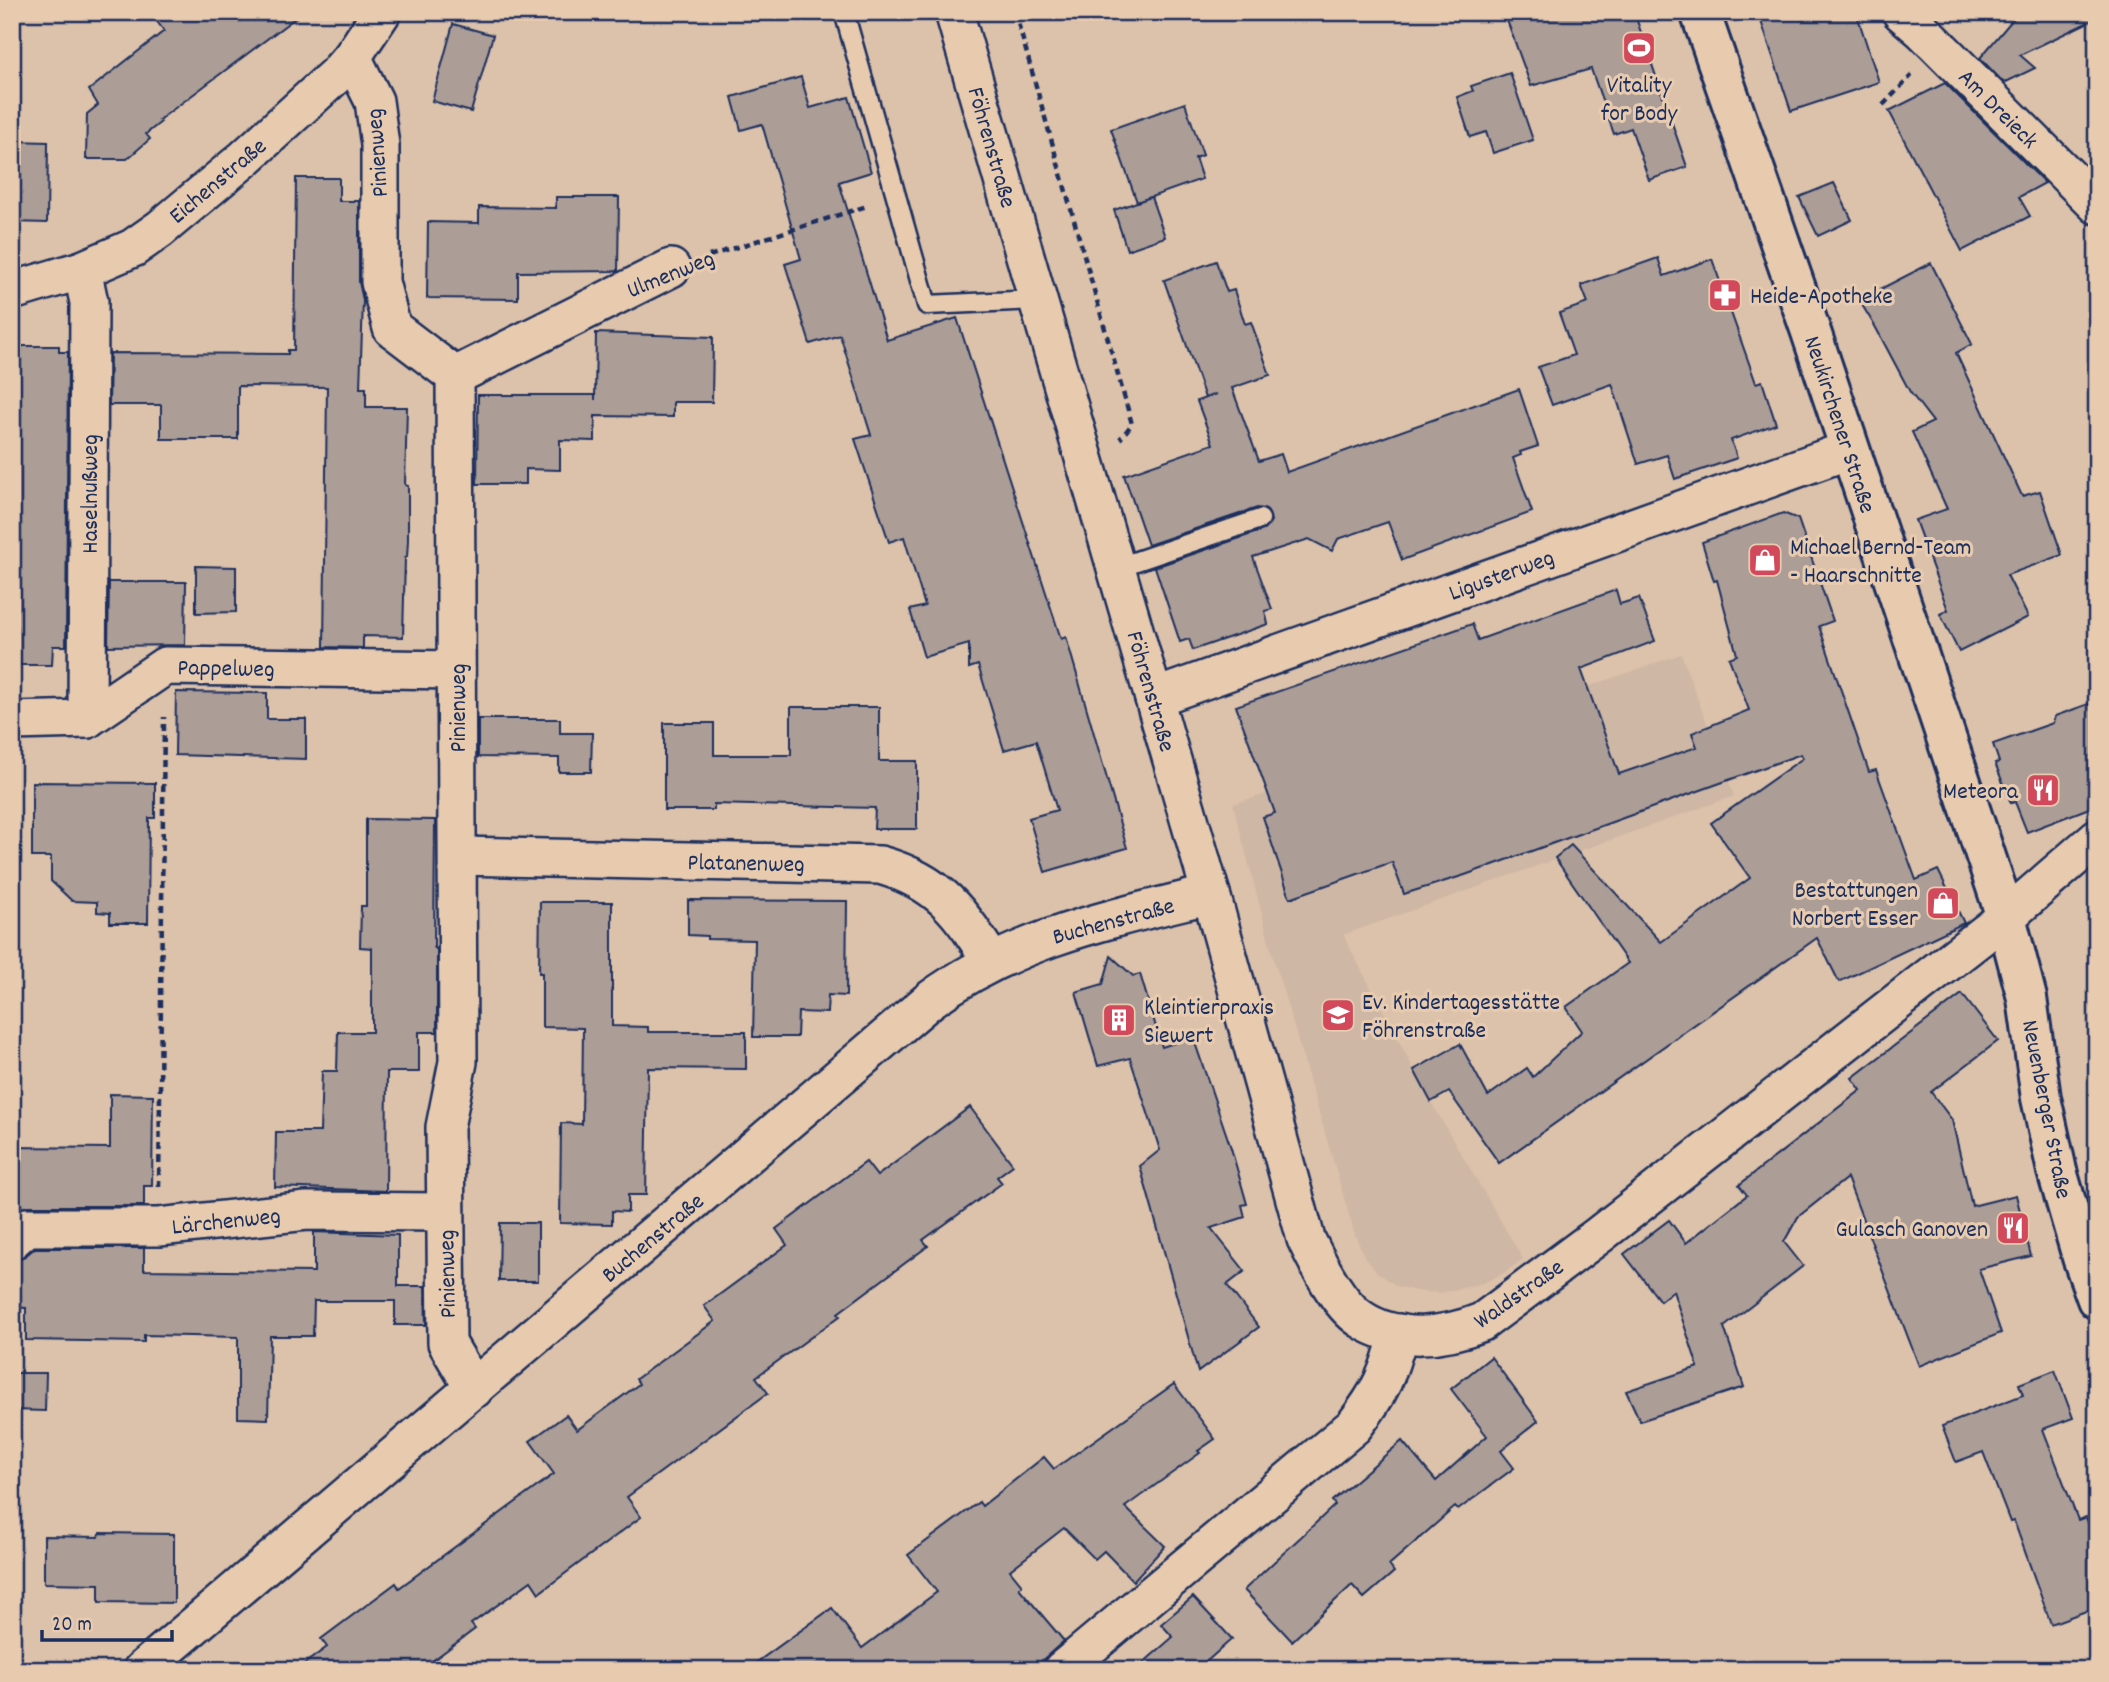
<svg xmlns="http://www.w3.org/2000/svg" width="2109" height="1682" viewBox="0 0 2109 1682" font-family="Dekko,sans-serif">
<rect width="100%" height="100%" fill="#dcc2aa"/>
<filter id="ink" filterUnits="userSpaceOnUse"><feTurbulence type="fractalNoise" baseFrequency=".0143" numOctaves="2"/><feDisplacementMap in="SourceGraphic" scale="14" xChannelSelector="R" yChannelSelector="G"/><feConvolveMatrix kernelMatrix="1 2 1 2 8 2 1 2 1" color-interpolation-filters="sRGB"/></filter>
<g filter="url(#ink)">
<path fill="#ceb7a4" d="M1681 654 1734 796 1343 935 1431 1102 1523 1259 1504 1273 1483 1283 1459 1289 1439 1293 1415 1291 1397 1286 1378 1273 1365 1258 1355 1235 1274 960 1233 804 1270 793 1273 798Z"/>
<g fill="#ac9d97" stroke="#1b2f5e" stroke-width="2">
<path d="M150 12H303L159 120 161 122 146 134 150 139 127 159H86L87 114 98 105 89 90 164 31Z"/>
<path d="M1504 12H1634L1687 167 1649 180 1631 128 1614 134 1591 69 1531 86Z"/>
<path d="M1758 12H1856L1879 82 1791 111Z"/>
<path d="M2019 12H2097V18L2020 55 2035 68 2004 83 1980 58Z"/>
<path d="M453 24 493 35 471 112 432 101Z"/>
<path d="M1510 73 1533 140 1493 153 1486 132 1470 137 1457 97 1473 91 1471 86Z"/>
<path d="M801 77 810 108 849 97 871 172 839 182 887 340 957 318 1061 639 1066 637 1127 848 1045 872 1029 818 1057 810 1036 741 1004 750 978 665 969 668V644L924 657 910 610 925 606 904 537 889 542 855 439 871 435 840 335 810 344 785 264 801 259 762 124 741 130 732 97Z"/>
<path d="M1945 83 2045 183 2019 197 2030 216 1962 251 1889 111Z"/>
<path d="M1185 103 1203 155 1195 158 1202 179 1137 202 1111 129Z"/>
<path d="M12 141 48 142 47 223 12 222Z"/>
<path d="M296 178H339V201H359V282L363 300 360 388H366V407H407L405 485 408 486V540L407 557 405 558 403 637 363 636V648L324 647 327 387 238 386V439H161V405H109L110 353 288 354V350H294Z"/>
<path d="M1834 183 1852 220 1818 236 1799 197Z"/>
<path d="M556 197H619L618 271 518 272V299L427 298 428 222 479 223V207L556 208Z"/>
<path d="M1151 197 1165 237 1127 250 1114 210Z"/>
<path d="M1658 258 1664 276 1712 259 1756 383 1762 381 1776 424 1731 440 1737 458 1675 479 1667 455 1638 464 1612 384 1552 405 1538 367 1574 355 1559 313 1588 303 1581 285Z"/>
<path d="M1216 261 1227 292 1234 290 1245 324 1251 322 1270 375 1232 388 1259 461 1281 454 1287 472 1519 389 1538 446 1520 452 1521 455 1513 458 1532 512 1402 560 1388 522 1338 539 1332 551 1309 539 1253 557 1272 609 1265 611 1268 624 1193 650 1189 639 1180 642 1155 567 1264 530 1271 521 1267 510 1257 508 1148 545 1124 475 1213 444 1197 401 1216 394 1205 398 1164 280Z"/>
<path d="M1931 263 1972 344 1956 353 2022 496 2040 491 2062 555 2007 575 2028 617 1959 652 1940 614 1948 610 1915 520 1947 509 1912 432 1933 422 1910 392 1876 328 1859 300Z"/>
<path d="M596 333 713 337 712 402H673V417L595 416V441L560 440V470L526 469V484H477L478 395H595V400Z"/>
<path d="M12 346H59V352H68L66 646H53L52 665H12Z"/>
<path d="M1783 513 1798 519 1833 621 1819 626 1869 772 1876 770 1916 880 1938 870 1964 923 1839 982 1817 938 1499 1163 1449 1092 1431 1102 1414 1070 1460 1044 1488 1096 1527 1068 1533 1077 1582 1031 1566 1007 1628 963 1555 858 1571 845 1661 942 1750 878 1711 823 1803 758 1801 754 1465 875 1404 894 1392 862 1290 898 1263 817 1275 813 1236 706 1472 624 1478 640 1616 590 1620 604 1639 598 1655 641 1581 669 1619 774 1697 747 1692 733 1749 710 1729 658 1737 655 1717 580 1714 581 1702 542Z"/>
<path d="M196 566 236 567V612L196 613Z"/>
<path d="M109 582H186L185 645 108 646Z"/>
<path d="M176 692 267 693V719H306V759L175 755Z"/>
<path d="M2097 701V805L2027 832 2015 802 2011 803 1995 763 1999 762 1993 744 2053 723 2055 716Z"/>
<path d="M791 707H879V761H917V829H874L875 808 714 804V810H664V723H714V755H791Z"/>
<path d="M478 719H560V733H592L591 772H559V758L478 757Z"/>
<path d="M32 782 155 783V818H149L148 923H110V913L97 912V902L72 901 51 881V857H32Z"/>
<path d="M366 819 435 820 434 948 437 949V1032H419V1072H387L386 1191 275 1187 276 1132H320L322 1071H337L338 1032H372V948L360 947 361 906H366Z"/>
<path d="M688 900 847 901 846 996 828 995 827 1013 798 1012 797 1037H753L755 940 707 939V936L688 935Z"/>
<path d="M540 902H612V1026L648 1027V1032H746V1069L648 1068 646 1195H628V1212L612 1211V1224L560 1223 561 1123 582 1124 583 1028 542 1027V973H539Z"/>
<path d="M1111 956 1133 976 1140 974 1162 1047 1193 1037 1231 1148 1247 1204 1242 1205 1245 1217 1211 1228 1245 1271 1227 1285 1259 1327 1198 1372 1140 1166 1160 1150 1130 1058 1098 1066 1076 992 1103 984Z"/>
<path d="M1962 994 1998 1041 1931 1092 1952 1120 1972 1206 2016 1195 2031 1256 1979 1269 2001 1333 1919 1366 1847 1178 1798 1217 1784 1242 1803 1266 1724 1327 1744 1387 1640 1421 1626 1391 1698 1367 1673 1291 1660 1301 1624 1254 1669 1220 1686 1243 1747 1195 1739 1185 1861 1090 1852 1078Z"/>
<path d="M110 1094 153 1095 152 1186H144V1206H27L12 1212V1147L110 1148Z"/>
<path d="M970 1107 1013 1165 997 1177 1002 1183 923 1240 928 1246 838 1313 840 1316 756 1377 768 1393 627 1497 641 1517 539 1593 531 1581 471 1624 475 1629 420 1670H296L327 1647 321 1639 396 1583 399 1588 554 1474 530 1441 566 1415 577 1430 639 1384 636 1379 715 1321 704 1306 787 1245 776 1229 866 1162 877 1176Z"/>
<path d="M500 1223H538V1281H499Z"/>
<path d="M314 1232 398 1235V1286H425L426 1325H395V1301H314L313 1336H270L268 1419 238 1418V1337L144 1335V1342L26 1340V1308L12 1307V1260L25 1256 35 1248H144V1270L314 1272Z"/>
<path d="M1491 1357 1538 1421 1501 1451 1514 1468 1458 1510 1455 1507 1389 1565 1394 1572 1364 1598 1352 1585 1292 1641 1244 1590 1335 1505 1332 1501 1402 1441 1436 1481 1487 1436 1451 1389Z"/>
<path d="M2055 1370 2073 1418 2043 1429 2078 1520 2086 1517 2097 1547V1607L2051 1624 2014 1521 2010 1522 1983 1452 1956 1462 1942 1426 2023 1395 2019 1384Z"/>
<path d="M12 1373H46L45 1411 12 1410Z"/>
<path d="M1174 1384 1215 1439 1198 1451 1200 1453 1125 1507 1165 1546 1133 1581 1104 1551 1095 1559 1064 1528 1010 1570 1022 1585 1019 1588 1064 1641 1031 1670H746L832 1608 862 1648 937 1592 908 1555 979 1502 982 1506 1044 1457 1054 1469Z"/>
<path d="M100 1533 174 1534V1603L99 1602V1584L44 1583V1536L99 1537Z"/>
<path d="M1193 1597 1232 1639 1197 1670H1135L1173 1637 1161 1624Z"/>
</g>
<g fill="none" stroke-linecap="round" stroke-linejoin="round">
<g stroke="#1b2f5e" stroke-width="23">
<g id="service">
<path d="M844 12 927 305 1038 300"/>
<path d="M1116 568 1260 519"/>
</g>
</g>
<g stroke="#1b2f5e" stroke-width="42">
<g id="minor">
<path d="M954 12 1211 894 1306 1239C1318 1264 1338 1304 1361 1319 1397 1343 1445 1337 1482 1322L1599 1235 2006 917 2097 838"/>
<path d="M1901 12 1922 30 2097 205"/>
<path d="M352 57 374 101 380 145V282L392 328 455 376 458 1062 445 1127 447 1343 474 1389"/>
<path d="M82 270 89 302 87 719"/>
<path d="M12 291 82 270 133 248 160 229 245 158 337 74 352 57 382 12"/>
<path d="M455 376 671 268"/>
<path d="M1154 698 1849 450"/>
<path d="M12 721 87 719 165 666 456 670"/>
<path d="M458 856 880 865C941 882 960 912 992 962"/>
<path d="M12 1240 27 1227H159L307 1211 445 1212"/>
<path d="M142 1670 930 1000C1015 938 1110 919 1211 894"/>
<path d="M1062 1670 1354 1426C1381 1391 1388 1375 1399 1333"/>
</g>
</g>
<g stroke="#1b2f5e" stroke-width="44">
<path id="tertiary" d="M1700 12 1810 329 2006 917 2027 998 2041 1098 2057 1171 2082 1257 2097 1299"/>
</g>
<g stroke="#1b2f5e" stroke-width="4.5" stroke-dasharray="7 5" stroke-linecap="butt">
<path d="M1015 12 1132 424 1120 439"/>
<path d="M1883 105 1912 75"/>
<path d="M709 256 867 206"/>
<path d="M159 1187 164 717"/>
</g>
<use href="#service" stroke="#e8cbaf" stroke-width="18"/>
<use href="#minor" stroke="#e8cbaf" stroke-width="37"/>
<use href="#tertiary" stroke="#e8cbaf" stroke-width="38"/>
</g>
</g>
<defs>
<g id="stadium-square" transform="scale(1.75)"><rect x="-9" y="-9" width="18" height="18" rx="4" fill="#d1495b" stroke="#e8cbaf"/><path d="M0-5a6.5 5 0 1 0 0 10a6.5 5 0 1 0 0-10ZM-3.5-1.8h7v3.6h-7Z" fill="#fff"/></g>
<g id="pharmacy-square" transform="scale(1.75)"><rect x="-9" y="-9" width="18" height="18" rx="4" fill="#d1495b" stroke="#e8cbaf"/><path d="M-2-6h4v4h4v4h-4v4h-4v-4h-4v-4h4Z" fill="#fff"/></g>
<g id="shop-square" transform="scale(1.75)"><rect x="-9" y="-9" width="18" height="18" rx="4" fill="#d1495b" stroke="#e8cbaf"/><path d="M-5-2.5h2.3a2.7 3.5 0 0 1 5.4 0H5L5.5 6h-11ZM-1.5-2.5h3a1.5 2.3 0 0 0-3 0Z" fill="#fff"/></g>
<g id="restaurant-square" transform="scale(1.75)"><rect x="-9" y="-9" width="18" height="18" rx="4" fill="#d1495b" stroke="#e8cbaf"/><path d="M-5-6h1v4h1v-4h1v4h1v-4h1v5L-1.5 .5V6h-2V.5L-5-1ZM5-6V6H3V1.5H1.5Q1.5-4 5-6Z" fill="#fff"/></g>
<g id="school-square" transform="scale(1.75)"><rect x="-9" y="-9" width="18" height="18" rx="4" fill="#d1495b" stroke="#e8cbaf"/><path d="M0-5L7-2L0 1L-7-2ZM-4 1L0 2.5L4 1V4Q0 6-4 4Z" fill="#fff"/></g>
<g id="building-square" transform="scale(1.75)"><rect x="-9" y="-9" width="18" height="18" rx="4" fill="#d1495b" stroke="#e8cbaf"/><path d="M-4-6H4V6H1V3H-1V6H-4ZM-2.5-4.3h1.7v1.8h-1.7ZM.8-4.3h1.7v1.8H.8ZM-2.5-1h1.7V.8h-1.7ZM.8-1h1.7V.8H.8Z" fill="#fff"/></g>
</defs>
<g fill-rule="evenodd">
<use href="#stadium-square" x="1639" y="48"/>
<use href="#pharmacy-square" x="1725" y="295"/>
<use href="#shop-square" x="1765" y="560"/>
<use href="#restaurant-square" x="2043" y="790"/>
<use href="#shop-square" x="1943" y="903"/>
<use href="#school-square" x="1338" y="1015"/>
<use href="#building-square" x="1119" y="1020"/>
<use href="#restaurant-square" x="2013" y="1228"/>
</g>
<g text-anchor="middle" stroke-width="6" stroke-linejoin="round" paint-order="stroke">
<g font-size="24" fill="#1b2f5e" stroke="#e8cbaf" text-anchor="start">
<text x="1639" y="92" text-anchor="middle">Vitality<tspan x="1639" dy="28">for Body</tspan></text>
<text x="1750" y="303">Heide-Apotheke</text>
<text x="1790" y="554">Michael Bernd-Team<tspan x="1790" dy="28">- Haarschnitte</tspan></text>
<text x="2018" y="798" text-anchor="end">Meteora</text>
<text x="1918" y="897" text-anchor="end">Bestattungen<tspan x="1918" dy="28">Norbert Esser</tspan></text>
<text x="1362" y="1009">Ev. Kindertagesstätte<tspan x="1362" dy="28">Föhrenstraße</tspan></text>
<text x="1144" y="1014">Kleintierpraxis<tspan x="1144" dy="28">Siewert</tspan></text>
<text x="1988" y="1236" text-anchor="end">Gulasch Ganoven</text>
</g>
<g font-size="24" fill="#1b2f5e" stroke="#e8cbaf">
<text transform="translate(1999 108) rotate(45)" y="8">Am Dreieck</text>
<text transform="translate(993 147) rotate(74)" y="8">Föhrenstraße</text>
<text transform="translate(376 153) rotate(-94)" y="8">Pinienweg</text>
<text transform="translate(217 180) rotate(-40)" y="8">Eichenstraße</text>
<text transform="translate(670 273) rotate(-22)" y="8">Ulmenweg</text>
<text transform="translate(1841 424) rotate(72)" y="8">Neukirchener Straße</text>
<text transform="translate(89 494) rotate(-90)" y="8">Haselnußweg</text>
<text transform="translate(1501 574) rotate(-20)" y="8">Ligusterweg</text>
<text transform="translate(226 667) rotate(1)" y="8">Pappelweg</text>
<text transform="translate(1152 691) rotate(74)" y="8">Föhrenstraße</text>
<text transform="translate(457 708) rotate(-90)" y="8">Pinienweg</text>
<text transform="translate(746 862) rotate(1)" y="8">Platanenweg</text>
<text transform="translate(1113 920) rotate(-15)" y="8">Buchenstraße</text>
<text transform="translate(2048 1109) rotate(79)" y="8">Neuenberger Straße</text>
<text transform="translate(226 1220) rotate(-6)" y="8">Lärchenweg</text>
<text transform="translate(652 1237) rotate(-40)" y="8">Buchenstraße</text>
<text transform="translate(446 1274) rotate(-91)" y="8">Pinienweg</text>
<text transform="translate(1518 1293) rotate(-35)" y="8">Waldstraße</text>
</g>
</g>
<rect width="2109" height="1682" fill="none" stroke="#e8cbaf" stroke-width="42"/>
<rect x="21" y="21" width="2067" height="1640" fill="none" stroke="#1b2f5e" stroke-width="2.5" filter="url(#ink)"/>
<path d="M42 1630v10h130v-10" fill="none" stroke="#1b2f5e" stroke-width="3.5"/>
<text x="52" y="1630" font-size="21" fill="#1b2f5e" stroke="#e8cbaf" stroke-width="5" paint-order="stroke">20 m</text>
</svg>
